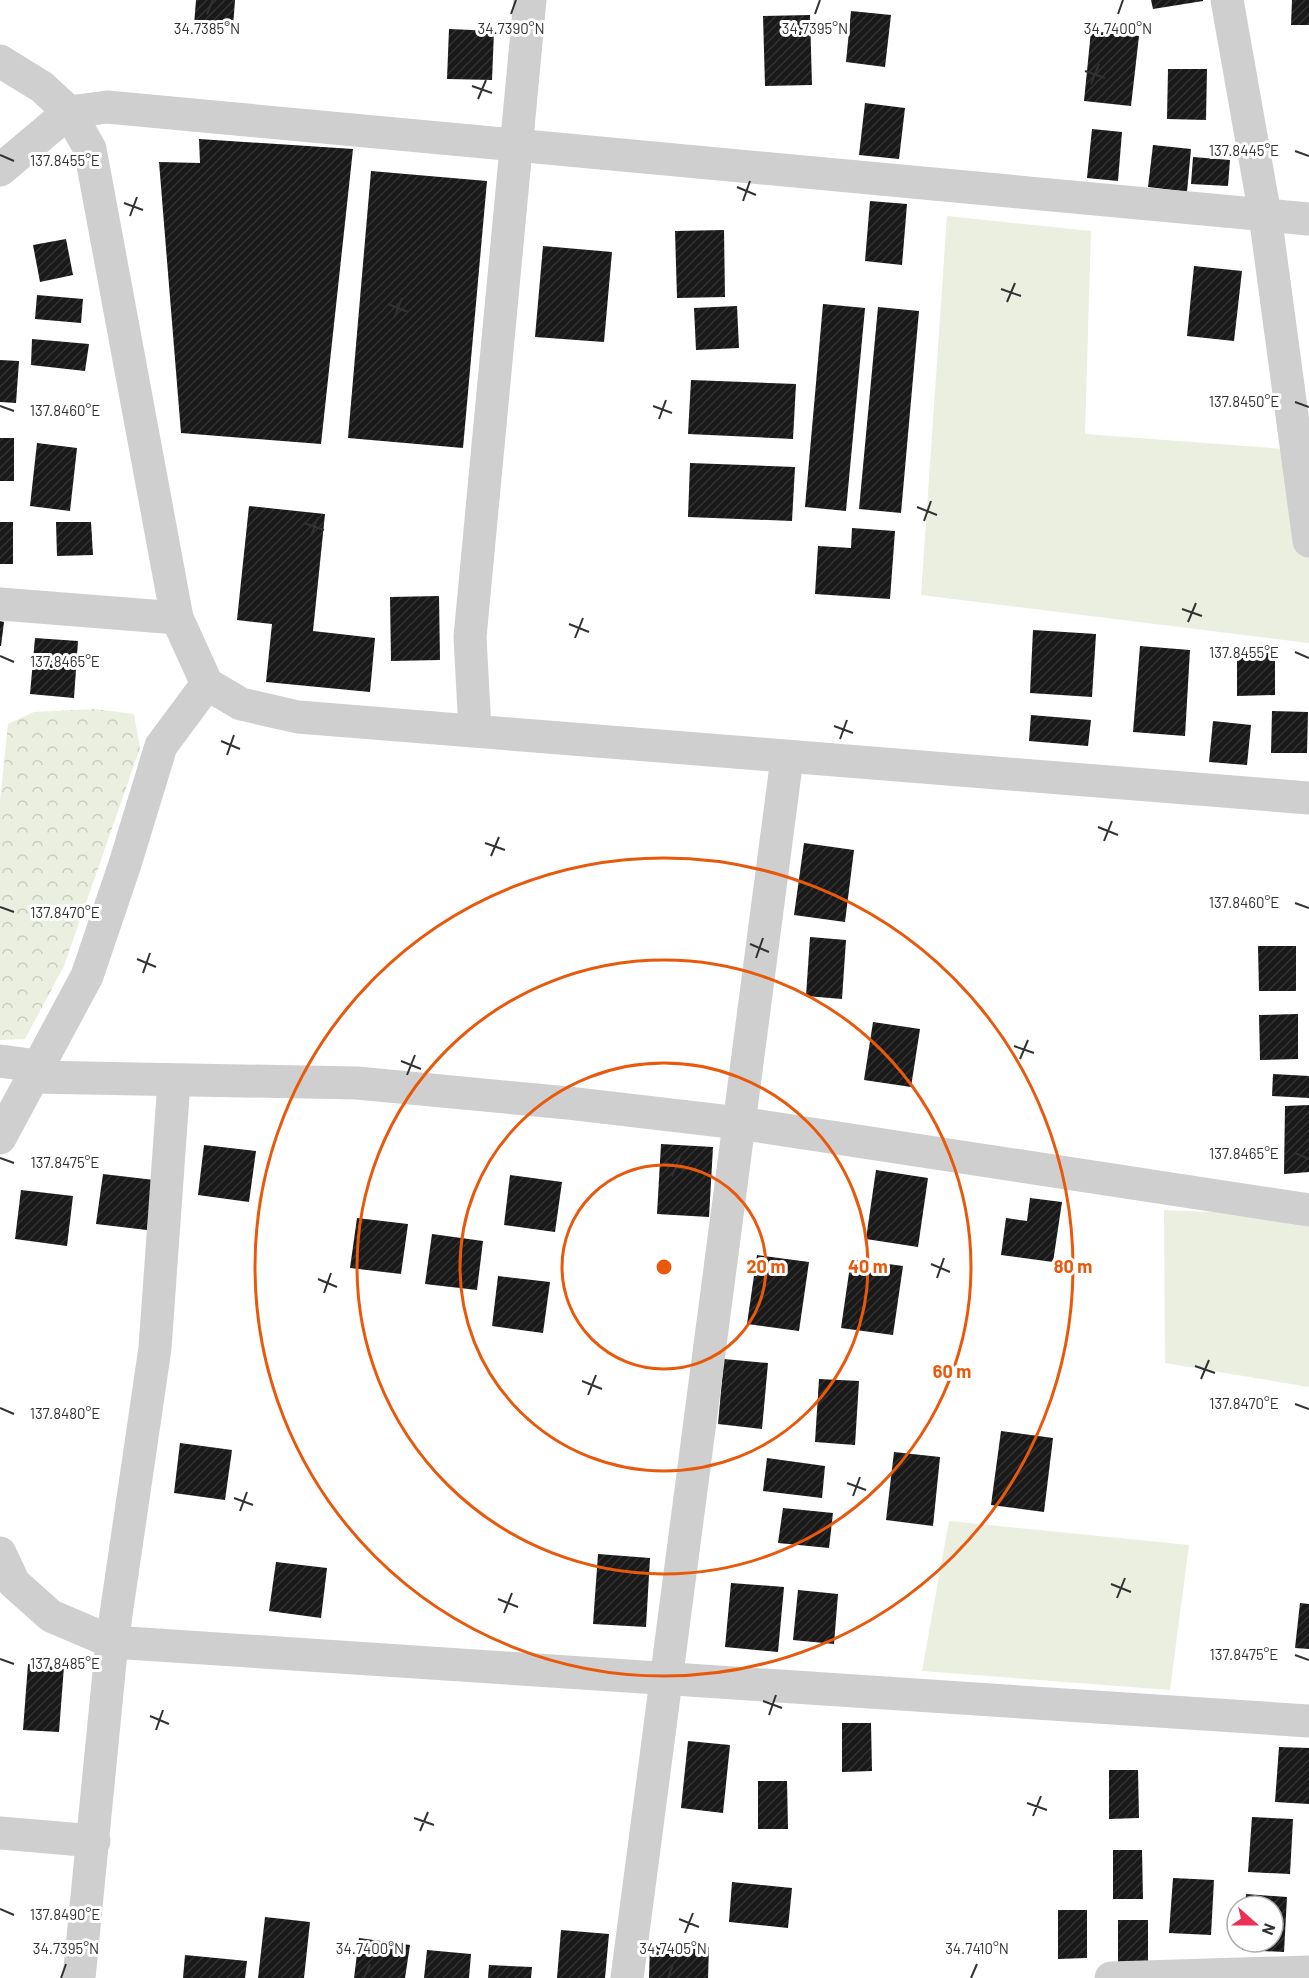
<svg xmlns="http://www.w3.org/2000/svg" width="1309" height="1978" viewBox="0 0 1309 1978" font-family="Barlow,sans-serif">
<defs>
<pattern id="forest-crowns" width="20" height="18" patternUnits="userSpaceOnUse" patternTransform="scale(1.5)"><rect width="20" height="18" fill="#eaefe0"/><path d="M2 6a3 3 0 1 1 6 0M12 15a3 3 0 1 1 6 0" fill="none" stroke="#c9cdc1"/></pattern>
<pattern id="building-hatch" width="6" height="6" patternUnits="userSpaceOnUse" patternTransform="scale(1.5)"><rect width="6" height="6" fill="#191919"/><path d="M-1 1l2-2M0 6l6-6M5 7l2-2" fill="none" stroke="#323232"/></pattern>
</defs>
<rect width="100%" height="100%" fill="#fff"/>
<g fill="#eaefe0">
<path d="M947 216 1091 231 1085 434 1297 450 1309 541V643L921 595Z"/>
<path d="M1164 1210 1309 1216V1387L1165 1363Z"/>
<path d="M949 1521 1189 1545 1170 1690 922 1671Z"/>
</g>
<path fill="url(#forest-crowns)" d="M95 709 134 714 140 748 64 966 25 1039 0 1040V801L8 724 34 712Z"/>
<g fill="url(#building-hatch)">
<path d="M196 0H235L233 27 194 25Z"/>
<path d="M1151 0H1203V1L1153 9Z"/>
<path d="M1292 0H1309V25H1291Z"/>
<path d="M851 11 891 15 885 67 846 62Z"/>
<path d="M810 15 812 85 765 86 763 16Z"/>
<path d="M449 29 494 31 492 80 447 79Z"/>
<path d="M1091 31 1139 36 1131 106 1084 101Z"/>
<path d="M1168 69H1207L1206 120 1167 119Z"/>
<path d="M865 103 905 108 899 159 859 155Z"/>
<path d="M1092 129 1122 132 1118 181 1087 178Z"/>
<path d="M199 139 353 149 321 444 181 433 159 162 200 163Z"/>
<path d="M1153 145 1191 149 1187 192 1148 187Z"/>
<path d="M1193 157 1230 160 1228 186 1191 184Z"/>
<path d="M371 171 487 181 463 448 348 438Z"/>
<path d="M870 201 907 204 902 265 865 261Z"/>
<path d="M724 230 725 297 677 298 675 231Z"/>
<path d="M66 239 73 275 40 282 33 245Z"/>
<path d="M543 246 612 252 604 342 535 337Z"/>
<path d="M1194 266 1242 271 1234 341 1187 336Z"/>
<path d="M37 295 83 299 81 323 35 319Z"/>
<path d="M823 304 865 308 846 511 805 507Z"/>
<path d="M737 306 739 348 696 350 694 308Z"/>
<path d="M878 307 919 311 901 513 859 509Z"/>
<path d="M32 339 89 344 85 371 31 365Z"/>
<path d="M0 360 19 361 16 403 0 402Z"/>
<path d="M691 380 796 384 793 439 688 434Z"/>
<rect x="0" y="438" width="14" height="43"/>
<path d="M37 443 77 448 70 511 30 506Z"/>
<path d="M690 463 795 467 792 521 688 517Z"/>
<path d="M249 506 325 514 313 631 375 638 370 692 266 682 272 624 237 620Z"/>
<rect x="0" y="522" width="13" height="42"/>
<path d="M56 522H91L93 555 57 556Z"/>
<path d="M852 528 895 531 890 599 815 594 818 546 851 548Z"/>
<path d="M439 596 440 660 391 661 390 597Z"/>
<path d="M0 621 4 622 1 646H0Z"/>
<path d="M1033 630 1096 634 1092 697 1030 693Z"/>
<path d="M35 638 78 641 74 698 30 694Z"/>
<path d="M1140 646 1190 650 1185 736 1133 732Z"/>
<path d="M1275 650V695L1237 696V651Z"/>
<path d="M1272 711 1308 712 1307 753H1271Z"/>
<path d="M1031 715 1091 720 1088 746 1029 741Z"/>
<path d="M1213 721 1251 725 1247 765 1209 762Z"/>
<path d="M804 843 854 850 845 922 794 915Z"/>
<path d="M810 937 846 940 842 999 806 996Z"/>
<path d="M1258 946H1296V991H1259Z"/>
<path d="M1298 1014V1059L1260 1060 1259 1015Z"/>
<path d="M873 1022 920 1029 911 1087 864 1080Z"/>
<path d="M1273 1074 1309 1076V1098L1272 1096Z"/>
<path d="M1309 1105V1172L1284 1174 1285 1106Z"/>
<path d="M661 1144 713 1147 709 1217 657 1214Z"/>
<path d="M204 1145 256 1151 249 1202 198 1195Z"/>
<path d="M876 1170 928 1178 918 1247 866 1239Z"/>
<path d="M103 1174 154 1180 147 1230 96 1224Z"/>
<path d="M510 1175 562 1182 555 1232 504 1225Z"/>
<path d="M21 1190 73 1196 67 1246 15 1239Z"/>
<path d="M1030 1198 1062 1202 1053 1262 1001 1255 1006 1218 1027 1221Z"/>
<path d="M357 1218 408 1224 401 1274 350 1268Z"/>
<path d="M432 1234 483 1241 477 1290 425 1284Z"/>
<path d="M757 1255 809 1262 799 1331 747 1324Z"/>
<path d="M851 1259 903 1266 893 1335 841 1328Z"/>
<path d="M498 1276 550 1282 543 1333 492 1326Z"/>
<path d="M724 1359 768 1363 762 1429 718 1424Z"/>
<path d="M819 1379 859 1381 855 1445 815 1442Z"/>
<path d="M1001 1431 1053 1438 1044 1512 991 1505Z"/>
<path d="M180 1443 232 1450 225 1500 174 1493Z"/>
<path d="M894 1452 940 1457 933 1526 886 1520Z"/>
<path d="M767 1458 825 1466 822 1498 763 1491Z"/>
<path d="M783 1508 833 1513 829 1548 778 1543Z"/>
<path d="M598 1554 650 1558 646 1627 593 1624Z"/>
<path d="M276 1562 327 1568 321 1618 269 1611Z"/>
<path d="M731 1583 784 1587 778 1652 725 1647Z"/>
<path d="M798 1590 838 1594 834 1644 793 1640Z"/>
<path d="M1300 1603 1309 1604V1649L1295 1648Z"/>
<path d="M28 1664 64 1666 59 1732 23 1730Z"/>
<path d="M842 1723H871L872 1771 842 1772Z"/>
<path d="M688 1741 730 1745 723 1813 681 1808Z"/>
<path d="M1279 1747 1309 1748V1804L1275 1802Z"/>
<path d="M1109 1770H1138L1139 1818 1109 1819Z"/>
<path d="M758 1781H787L788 1829H758Z"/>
<path d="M1252 1817 1293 1819 1290 1874 1248 1872Z"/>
<path d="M1113 1850H1142L1143 1899H1113Z"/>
<path d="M1173 1878 1214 1880 1211 1935 1169 1933Z"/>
<path d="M732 1882 792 1888 788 1928 729 1922Z"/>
<path d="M1246 1894 1287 1897 1284 1952 1242 1950 1243 1942H1273V1906H1245Z"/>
<path d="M1058 1910H1087V1958L1058 1959Z"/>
<path d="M265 1917 310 1922 304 1978H258Z"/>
<rect x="1118" y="1920" width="30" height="49"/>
<path d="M561 1930 609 1934 605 1978H557Z"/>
<path d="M359 1938 410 1945 405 1978H354Z"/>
<path d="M650 1945 709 1947 708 1978H649Z"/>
<path d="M427 1950 471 1954 469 1978H424Z"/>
<path d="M185 1955 247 1961 245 1978H183Z"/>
<path d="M489 1965 532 1967 531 1978H488Z"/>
</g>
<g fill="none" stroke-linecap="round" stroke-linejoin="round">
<g stroke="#cfcfcf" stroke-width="33">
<path d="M1227 0 1265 215 1309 541"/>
<path d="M0 61 42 87 69 112 90 149 177 618 207 684 241 704 298 717 1309 798"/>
<path d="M0 170 69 112 107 107 1309 219"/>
<path d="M0 604 177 618"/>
<path d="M475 730 470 637 530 0"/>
<path d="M0 1061 38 1066"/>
<path d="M33 1077 357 1083 568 1103 739 1123 1309 1210"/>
<path d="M0 1138 87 976 125 864 161 746 207 684"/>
<path d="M0 1553 14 1583 51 1616 112 1642 1309 1721"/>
<path d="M0 1833 94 1841"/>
<path d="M79 1978 112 1642 155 1348 174 1082"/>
<path d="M627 1978 787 758"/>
<path d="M1111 1978 1309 1972"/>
</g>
</g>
<path fill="none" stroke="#323232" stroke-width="2" d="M207 14 213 0M511 14 516 0M815 14 820 0M1118 14 1123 0M1085 71 1105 78M1091 84 1099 64M472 86 492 93M478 99 486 80M1295 151 1309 156M0 155 14 161M737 187 756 195M743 201 750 181M124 203 143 210M130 216 137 197M1001 289 1021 296M1007 302 1015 283M388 304 408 312M394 318 402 298M1295 402 1309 407M0 406 14 411M653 406 672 413M659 419 666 400M917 507 937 515M924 521 931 501M304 523 324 530M311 536 318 517M1182 609 1202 616M1188 622 1196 603M569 624 589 632M575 638 583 618M1295 652 1309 658M0 656 14 662M834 726 853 733M840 739 847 720M221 741 240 749M227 755 234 735M1098 827 1118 835M1104 841 1112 821M485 843 505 850M491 856 499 837M1295 903 1309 908M0 907 14 912M750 944 769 952M756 958 763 938M137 959 156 967M143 973 150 953M1014 1046 1034 1053M1020 1059 1028 1040M401 1061 421 1069M407 1075 415 1055M1295 1153 1309 1159M0 1158 14 1163M666 1163 686 1170M672 1176 680 1157M931 1264 950 1272M937 1278 944 1258M318 1279 337 1287M324 1293 331 1273M1195 1366 1215 1373M1201 1379 1209 1360M582 1381 602 1389M588 1395 596 1375M1295 1404 1309 1409M0 1408 14 1414M847 1483 866 1490M853 1496 860 1477M234 1498 253 1505M240 1511 247 1492M1111 1584 1131 1592M1117 1598 1125 1578M498 1599 518 1607M504 1613 512 1593M1295 1655 1309 1660M0 1659 14 1664M763 1701 782 1708M769 1715 776 1695M150 1716 169 1724M156 1730 163 1710M1027 1803 1047 1810M1033 1816 1041 1796M414 1818 434 1825M420 1831 428 1812M0 1909 14 1915M679 1919 699 1927M685 1933 693 1913M61 1978 66 1964M364 1978 370 1964M668 1978 673 1964M971 1978 977 1964"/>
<g fill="none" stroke="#e8590c" stroke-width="3">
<circle cx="664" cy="1267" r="102"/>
<circle cx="664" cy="1267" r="204"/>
<circle cx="664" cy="1267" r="307"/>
<circle cx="664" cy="1267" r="409"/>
</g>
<g font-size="15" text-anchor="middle" fill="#323232" stroke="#fff" stroke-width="6" stroke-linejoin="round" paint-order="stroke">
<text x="207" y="34">34.7385°N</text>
<text x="511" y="34">34.7390°N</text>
<text x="815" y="34">34.7395°N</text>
<text x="1118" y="34">34.7400°N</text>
<text x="1244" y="156">137.8445°E</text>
<text x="65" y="166">137.8455°E</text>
<text x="1244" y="407">137.8450°E</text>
<text x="65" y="416">137.8460°E</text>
<text x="1244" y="658">137.8455°E</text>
<text x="65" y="667">137.8465°E</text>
<text x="1244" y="908">137.8460°E</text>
<text x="65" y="918">137.8470°E</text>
<text x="1244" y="1159">137.8465°E</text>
<text x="65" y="1168">137.8475°E</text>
<text x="1244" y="1409">137.8470°E</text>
<text x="65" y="1419">137.8480°E</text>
<text x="1244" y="1660">137.8475°E</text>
<text x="65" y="1669">137.8485°E</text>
<text x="65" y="1920">137.8490°E</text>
<text x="66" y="1954">34.7395°N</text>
<text x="370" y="1954">34.7400°N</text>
<text x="673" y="1954">34.7405°N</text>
<text x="977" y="1954">34.7410°N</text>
</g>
<circle cx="664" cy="1267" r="9" fill="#e8590c" stroke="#fff" stroke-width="3"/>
<g font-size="18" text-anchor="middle" font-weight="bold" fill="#e8590c" stroke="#fff" stroke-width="6" stroke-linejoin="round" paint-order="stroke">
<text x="766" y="1273">20 m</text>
<text x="868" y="1273">40 m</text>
<text x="1073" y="1273">80 m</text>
<text x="952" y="1378">60 m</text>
</g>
<g transform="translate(1255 1924) rotate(111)"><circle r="28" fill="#ffffff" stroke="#adadad" stroke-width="1.5"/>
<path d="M0-4.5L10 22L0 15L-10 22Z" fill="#eb3154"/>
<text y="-9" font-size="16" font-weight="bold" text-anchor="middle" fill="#323232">N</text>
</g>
</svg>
